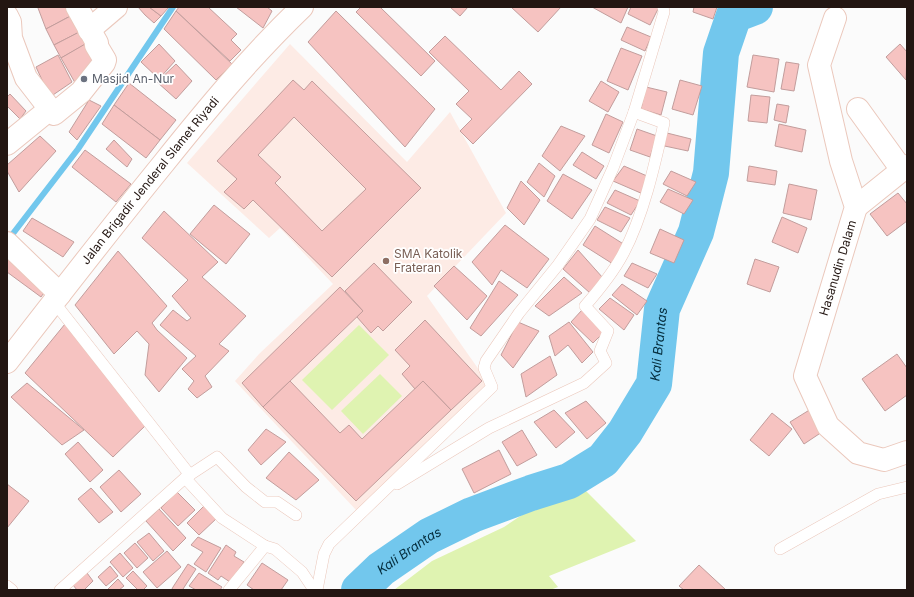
<svg xmlns="http://www.w3.org/2000/svg" width="914" height="597" viewBox="0 0 914 597" font-family="Inter,sans-serif">
<rect width="100%" height="100%" fill="#fbfbfb"/>
<path fill="#fdebe5" d="M290 44 407 162 450 112 506 213 427 296 489 384 357 511 235 381 259 354 333 284 280 228 269 238 187 163Z"/>
<g fill="#dff3b1">
<path d="M359 325 389 355 332 410 302 380Z"/>
<path d="M380 374 402 396 363 434 341 411Z"/>
<path d="M583 488 636 541 549 576 558 587 550 590H394L432 561 504 527 537 505Z"/>
</g>
<g fill="none" stroke-linecap="round" stroke-linejoin="round">
<path stroke="#72c7ed" stroke-width="6" d="M8 240 78 149 173 7"/>
<path stroke="#72c7ed" stroke-width="36" id="s1" d="M359 590 381 569 429 536 472 515 531 493 569 481 603 460 625 432 654 384 662 309 696 232 711 173 721 53 734 15 755 7"/>
</g>
<g fill="#f6c3c1" stroke="#c29d9c" fill-rule="evenodd">
<path d="M39 7H75L78 12 46 29 38 8Z"/>
<path d="M138 7H149L161 16 154 23 145 15Z"/>
<path d="M149 7H169L161 16Z"/>
<path d="M179 7H208L237 34 231 40 241 50 230 61 176 11Z"/>
<path d="M236 7H267L272 11 263 28Z"/>
<path d="M361 7H380L435 61 421 76 356 12Z"/>
<path d="M450 7H468L460 16Z"/>
<path d="M511 7H561L538 32Z"/>
<path d="M592 7H628L621 23Z"/>
<path d="M631 7H659L650 25 628 14Z"/>
<path d="M694 7H717L713 19 693 12Z"/>
<path d="M176 11 232 64 216 80 164 29Z"/>
<path d="M336 11 435 109 405 147 308 42Z"/>
<path d="M78 12 87 28 54 45 46 29Z"/>
<path d="M627 27 651 37 645 51 621 40Z"/>
<path d="M87 28 93 40 61 58 54 45Z"/>
<path d="M445 36 501 90 519 71 532 84 473 144 460 131 472 119 456 104 469 91 429 52Z"/>
<path d="M92 40 105 65 82 95 61 58Z"/>
<path d="M159 44 175 61 159 79 141 62Z"/>
<path d="M900 44 907 52 906 80 886 57Z"/>
<path d="M621 48 642 56 628 90 607 81Z"/>
<path d="M58 55 72 82 50 97 36 67Z"/>
<path d="M753 55 779 59 774 92 747 87Z"/>
<path d="M786 62 799 64 794 91 781 89Z"/>
<path d="M176 64 192 81 176 99 157 82Z"/>
<path d="M293 80 304 90 312 81 421 188 332 277 253 200 244 209 224 192 237 179 217 161ZM294 117 366 189 322 231 275 183 281 177 258 155Z"/>
<path d="M680 80 702 86 693 115 672 109Z"/>
<path d="M601 81 619 92 608 112 589 101Z"/>
<path d="M129 83 176 120 160 140 114 105Z"/>
<path d="M646 87 667 92 661 115 641 109Z"/>
<path d="M10 94 26 111 20 119 7 106V97Z"/>
<path d="M751 95 770 97 767 123 748 121Z"/>
<path d="M89 100 101 106 77 140 69 132Z"/>
<path d="M777 104 789 106 786 123 774 120Z"/>
<path d="M114 105 160 140 146 158 102 124Z"/>
<path d="M606 114 623 122 609 153 592 145Z"/>
<path d="M779 124 806 130 802 152 775 146Z"/>
<path d="M561 126 585 136 560 171 542 156Z"/>
<path d="M637 129 657 136 650 157 630 150Z"/>
<path d="M663 132 691 139 688 151 660 145Z"/>
<path d="M40 136 56 151 19 192 7 171V165Z"/>
<path d="M114 140 132 159 127 167 106 149Z"/>
<path d="M85 150 131 184 116 202 72 167Z"/>
<path d="M582 152 604 166 596 179 573 165Z"/>
<path d="M539 163 555 176 544 197 527 182Z"/>
<path d="M624 166 647 176 643 194 613 181Z"/>
<path d="M749 166 777 171 775 185 747 181Z"/>
<path d="M671 171 696 182 687 196 663 184Z"/>
<path d="M563 174 592 190 572 219 547 201Z"/>
<path d="M521 181 540 200 524 225 507 208Z"/>
<path d="M789 184 817 190 811 220 783 213Z"/>
<path d="M668 189 693 200 684 214 660 202Z"/>
<path d="M615 190 640 201 631 215 607 203Z"/>
<path d="M898 193 907 204V221L887 236 870 214Z"/>
<path d="M214 205 250 234 226 264 190 234Z"/>
<path d="M605 207 630 218 621 232 597 220Z"/>
<path d="M164 211 218 262 202 277 246 316 219 344 229 351 205 376 212 387 197 398 188 389 194 381 182 369 196 356 160 325 173 310 187 321 191 318 172 296 188 280 142 238Z"/>
<path d="M782 217 807 228 798 253 772 242Z"/>
<path d="M32 218 74 242 63 257 23 231Z"/>
<path d="M505 225 549 259 527 288 501 270 492 285 472 262Z"/>
<path d="M595 226 625 245 613 264 583 245Z"/>
<path d="M660 229 684 240 674 263 650 253Z"/>
<path d="M578 250 603 278 590 293 563 269Z"/>
<path d="M118 251 167 306 152 323 157 330 187 358 159 392 145 375 149 344 137 331 114 354 75 305Z"/>
<path d="M7 255 48 287 41 297 7 272Z"/>
<path d="M755 259 779 267 770 292 747 284Z"/>
<path d="M374 263 412 302 383 331 378 326 371 333 357 317 363 311 345 291Z"/>
<path d="M632 263 657 274 648 288 624 276Z"/>
<path d="M454 266 487 296 467 320 434 286Z"/>
<path d="M564 277 582 293 549 316 535 306Z"/>
<path d="M499 281 518 295 481 336 470 328Z"/>
<path d="M622 284 647 301 637 315 612 295Z"/>
<path d="M340 287 363 311 263 407 242 383Z"/>
<path d="M610 298 634 315 624 330 599 309Z"/>
<path d="M582 310 604 332 593 343 571 322Z"/>
<path d="M425 320 482 381 451 410 423 381 415 389 402 374 410 366 395 350Z"/>
<path d="M518 322 539 331 513 368 501 355Z"/>
<path d="M569 322 593 352 582 363 568 345 555 356 549 336Z"/>
<path d="M65 324 147 424 113 457 25 373Z"/>
<path d="M897 354 907 368V395L885 411 862 379Z"/>
<path d="M550 356 557 375 526 397 521 374Z"/>
<path d="M290 381 340 433 349 425 362 439 423 381 451 410 356 501 263 407Z"/>
<path d="M27 383 84 430 62 445 11 397Z"/>
<path d="M586 401 606 423 587 439 565 413Z"/>
<path d="M811 409 825 430 804 444 790 422Z"/>
<path d="M554 410 575 432 556 448 534 422Z"/>
<path d="M772 413 792 429 769 456 750 440Z"/>
<path d="M266 429 286 442 261 465 248 450Z"/>
<path d="M522 430 537 455 517 466 502 442Z"/>
<path d="M78 442 103 470 90 482 65 454Z"/>
<path d="M499 450 511 474 474 493 462 469Z"/>
<path d="M289 452 319 480 296 500 266 478Z"/>
<path d="M119 470 141 494 121 512 100 487Z"/>
<path d="M7 484 29 501 7 528Z"/>
<path d="M91 488 113 512 99 523 78 499Z"/>
<path d="M177 492 195 510 178 526 161 508Z"/>
<path d="M205 505 217 518 199 535 187 523Z"/>
<path d="M159 509 186 538 173 551 146 521Z"/>
<path d="M149 533 164 551 153 561 137 542Z"/>
<path d="M198 537 221 548 206 572 194 564 203 552 191 545Z"/>
<path d="M135 543 148 558 137 568 124 553Z"/>
<path d="M226 545 236 552 234 556 244 562 230 582 221 576 218 580 208 573Z"/>
<path d="M167 551 181 567 157 588 143 572Z"/>
<path d="M120 553 133 568 123 577 110 562Z"/>
<path d="M262 563 288 580 281 590H254L247 585Z"/>
<path d="M188 564 196 569 183 589 185 590H174L172 589 173 587Z"/>
<path d="M699 565 726 590H684L679 586Z"/>
<path d="M110 566 118 576 106 586 98 577Z"/>
<path d="M133 571 147 586 143 590H138L126 578Z"/>
<path d="M87 573 93 581 84 590H77L73 585Z"/>
<path d="M199 573 222 587 220 590H196L189 586Z"/>
<path d="M118 579 124 586 119 590H107Z"/>
</g>
<g fill="none" stroke-linecap="round" stroke-linejoin="round">
<g stroke="#ebc8bc" stroke-width="12">
<g id="lane">
<path d="M54 302 190 475"/>
<path d="M185 478 222 518 265 546"/>
<path d="M397 484 489 428 584 383 606 363 600 351 608 331 585 306C599 290 613 273 623 254 643 217 655 164 664 123L634 112"/>
<path d="M780 549 878 494 907 487"/>
<path d="M7 586 12 590"/>
<path d="M60 590 185 478 217 457 246 487 265 502H277L296 515"/>
<path d="M229 590 265 546 275 549 302 572 314 590"/>
<path d="M317 590 324 554 329 544 492 387 484 368 486 361 519 313 558 265 590 219 613 168 634 112 664 12 663 7"/>
</g>
</g>
<g stroke="#ebc8bc" stroke-width="24">
<g id="street">
<path d="M7 16 10 22 11 38 26 78 50 109"/>
<path d="M835 18 819 65 841 161 856 207 805 376 828 426 858 453 884 460 907 452"/>
<path d="M89 30 116 7"/>
<path d="M858 109 902 170"/>
<path d="M7 144 50 109 54 114 81 92 104 63 105 60 96 45 97 43 77 7"/>
<path d="M856 207 907 166"/>
<path d="M7 243 60 294"/>
</g>
</g>
<g stroke="#ebc8bc" stroke-width="24">
<g id="primary">
<path id="s2" d="M7 362C59 295 110 229 163 164 207 109 251 56 302 7"/>
</g>
</g>
<use href="#lane" stroke="#fff" stroke-width="11"/>
<use href="#street" stroke="#fff" stroke-width="22"/>
<use href="#primary" stroke="#fff" stroke-width="22"/>
</g>
<circle fill="#6b7280" stroke="#fff" stroke-width="1.5" cx="84" cy="79" r="4"/>
<circle fill="#8d6e63" stroke="#fff" stroke-width="1.5" cx="386" cy="261" r="4"/>
<g text-anchor="middle" stroke-width="3.5" stroke-linejoin="round" paint-order="stroke">
<g font-size="12" fill="#5b616d" stroke="#fff" text-anchor="start">
<text x="92" y="83">Masjid An-Nur</text>
</g>
<g font-size="12" fill="#231612" stroke="#fff">
<text dy="4" stroke="none"><textPath href="#s2" startOffset="231">Jalan Brigadir Jenderal Slamet Riyadi</textPath></text>
<text transform="translate(838 268) rotate(-73)" y="4">Hasanudin Dalam</text>
</g>
<g font-size="12" fill="#785e54" stroke="#fff" text-anchor="start">
<text x="394" y="258">SMA Katolik<tspan x="394" dy="14">Frateran</tspan></text>
</g>
<g font-size="13" font-style="italic" fill="#052e3e" stroke="#fff">
<text dy="5" stroke="none"><textPath href="#s1" startOffset="411">Kali Brantas</textPath></text>
<text dy="5" stroke="none"><textPath href="#s1" startOffset="64">Kali Brantas</textPath></text>
</g>
</g>
<rect width="914" height="597" fill="none" stroke="#231612" stroke-width="16"/>
</svg>
